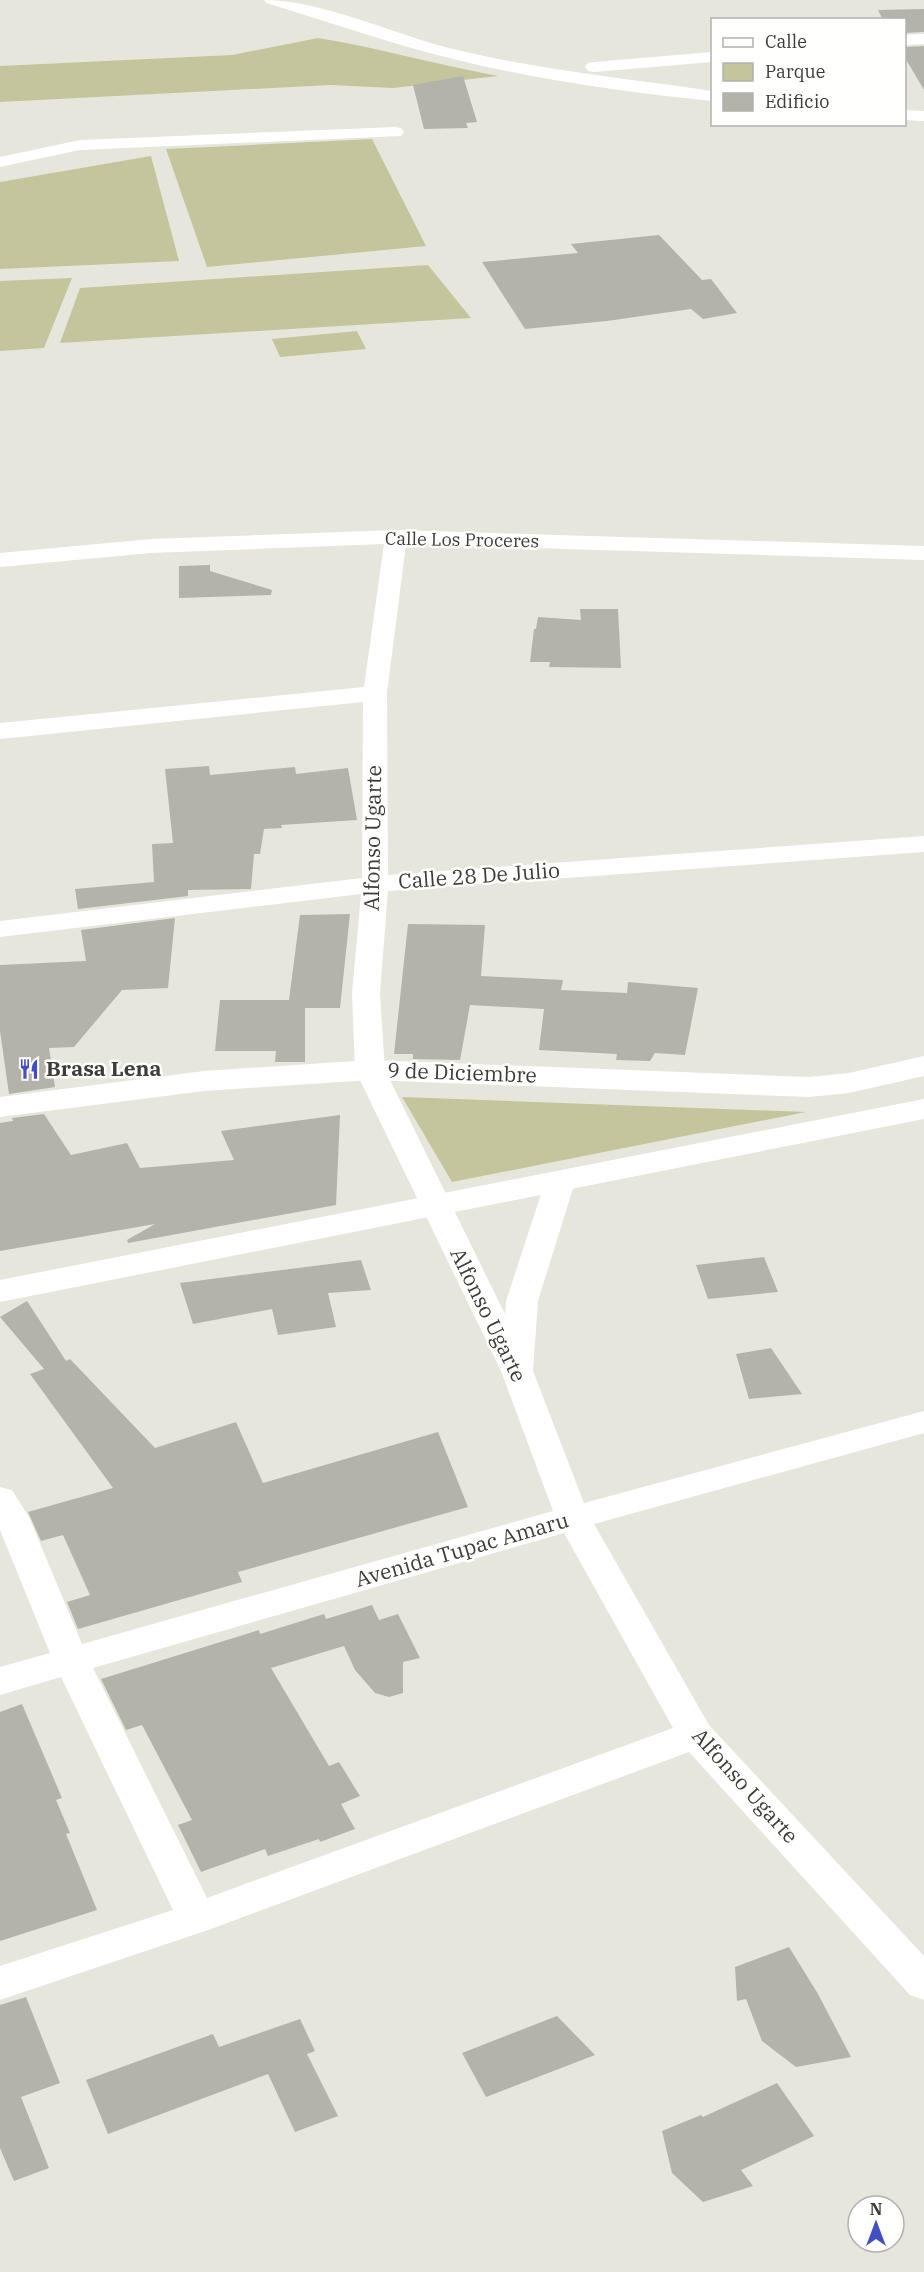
<svg xmlns="http://www.w3.org/2000/svg" width="924" height="2272" viewBox="0 0 924 2272" font-family="'IBM Plex Serif',serif">
<rect width="100%" height="100%" fill="#e6e6dc"/>
<g fill="#c4c59c">
<path d="M318 38C379 48 438 65 498 76L393 88 330 85 0 102V66L232 55Z"/>
<path d="M372 139 426 246 207 267 166 149Z"/>
<path d="M151 156 179 261 0 269V182Z"/>
<path d="M428 265 471 318 60 343 80 288Z"/>
<path d="M72 278 44 348 0 351V281Z"/>
<path d="M357 331 366 349 280 357 272 339Z"/>
<path d="M402 1097 806 1112 452 1182Z"/>
</g>
<g fill="#b3b3aa">
<path d="M924 9V32L904 33V20H883L878 10Z"/>
<path d="M924 46V90L904 56V47Z"/>
<path d="M463 76 477 122 466 123 468 128 424 129 413 85Z"/>
<path d="M659 235 702 280 711 279 737 313 703 319 691 309 607 321 525 329 482 262 578 253 571 244Z"/>
<path d="M210 565V571L272 590 271 595 179 598V566Z"/>
<path d="M580 609H618L621 668 549 667 550 662H530L534 629H536L538 617 581 620Z"/>
<path d="M209 766 210 775 295 767 296 774 348 768 357 820 281 825 282 828 264 829 260 854H254L251 889 188 890V896L78 909 75 889 154 882 152 844 173 843 165 769Z"/>
<path d="M350 914 340 1008H305V1062H275L276 1051H215L220 1000H289L300 915Z"/>
<path d="M175 918 168 988 122 990 74 1047 49 1048 55 1087 9 1094 0 1031V965L86 961 81 930Z"/>
<path d="M408 924 485 925 481 976 563 980 561 990 627 993 628 982 698 988 685 1055 655 1053 650 1061 616 1060 617 1054 539 1050 544 1009 470 1005 460 1060 413 1059V1054H394Z"/>
<path d="M44 1114 71 1155 127 1143 140 1168 234 1160 221 1131 340 1115 336 1205 128 1243 127 1240 155 1224 0 1251V1123L13 1121 12 1118Z"/>
<path d="M764 1257 778 1292 708 1299 696 1265Z"/>
<path d="M361 1260 371 1290 328 1293 336 1327 278 1335 272 1309 193 1324 180 1283Z"/>
<path d="M27 1301 66 1361 70 1359 155 1448 236 1422 263 1483 438 1432 468 1507 238 1572 242 1582 78 1629 67 1602 90 1595 63 1535 41 1541 28 1512 113 1488 30 1374 44 1369 0 1317Z"/>
<path d="M771 1348 802 1394 749 1399 736 1354Z"/>
<path d="M372 1605 379 1620 398 1614 420 1658 403 1662V1693L389 1697 375 1693 355 1670 344 1646 271 1668 329 1766 339 1762 360 1796 341 1804 355 1829 320 1842 319 1839 268 1856 265 1849 201 1872 178 1825 192 1820 142 1725 126 1730 101 1679 259 1630 260 1634 324 1614 326 1619Z"/>
<path d="M22 1704 62 1798 56 1800 70 1833 66 1834 97 1910 0 1941V1712Z"/>
<path d="M789 1947 818 1994 851 2057 796 2067 762 2041 746 1999 737 2001 735 1967Z"/>
<path d="M26 1997 60 2083 21 2097 49 2168 14 2181 0 2148V2005Z"/>
<path d="M557 2016 595 2055 486 2097 462 2053Z"/>
<path d="M300 2019 315 2051 307 2054 338 2116 295 2132 268 2074 108 2134 86 2080 213 2034 219 2047Z"/>
<path d="M777 2083 814 2136 741 2170 753 2186 703 2202 672 2173 662 2131 701 2115 703 2117Z"/>
</g>
<g fill="none" stroke-linecap="round" stroke-linejoin="round">
<g fill="#fff" fill-rule="evenodd">
<path d="M264 0C320 0 389 32 445 47 532 69 623 78 712 91V101C622 92 525 78 437 55 380 40 323 20 266 3Z"/>
<path d="M924 34V44L904 45V35Z"/>
<path d="M712 52V62L594 72 588 71 585 67 588 63 594 62Z"/>
<path d="M904 110 924 111V121L904 120Z"/>
<path d="M395 127 401 128 404 132 401 136 80 150 0 167V157L80 140Z"/>
<path d="M396 530 924 546V560L406 544 387 693 388 875 924 836V852L388 891 380 993 385 1070 505 1314 506 1301 545 1182 549 1175 560 1172 571 1175 575 1182 538 1301 533 1371 584 1503 924 1411V1433L594 1524 709 1725 924 1956V2000L910 1995 689 1752 211 1929 0 2000V1966L173 1910 61 1677 0 1695V1667L50 1653 0 1530V1487L12 1490 29 1517 82 1644 553 1511 501 1371 355 1070 352 993 361 894 0 937V921L362 878 363 702 0 739V723L364 687 384 544 151 553 0 567V553L151 539ZM564 1533 673 1728 207 1898 93 1668Z"/>
</g>
<g fill="#fff" fill-rule="evenodd">
<path d="M924 1056V1076L849 1093 809 1097 370 1080 204 1091 0 1117V1097L204 1071 370 1060 809 1077 849 1073Z"/>
<path d="M924 1099V1119L0 1302V1280Z"/>
</g>
</g>
<defs>
<g id="restaurant-bare" transform="scale(1.62)"><path d="M-5-6h1v4h1v-4h1v4h1v-4h1v5L-1.5 .5V6h-2V.5L-5-1ZM5-6V6H3V1.5H1.5Q1.5-4 5-6Z" fill="#444ec3" stroke="#fffffe" stroke-width="2.5" paint-order="stroke"/></g>
</defs>
<g fill-rule="evenodd">
<use href="#restaurant-bare" x="29" y="1069"/>
</g>
<g text-anchor="middle" stroke-width="5" stroke-linejoin="round" paint-order="stroke">
<g font-size="18" fill="#3c3c38" stroke="#fffffe">
<text transform="translate(462 540) rotate(1)" y="6">Calle Los Proceres</text>
</g>
<g font-size="21" fill="#3c3c38" stroke="#fffffe">
<text transform="translate(373 838) rotate(-89)" y="7">Alfonso Ugarte</text>
<text transform="translate(479 876) rotate(-4)" y="7">Calle 28 De Julio</text>
<text transform="translate(462 1073) rotate(2)" y="7">9 de Diciembre</text>
<text transform="translate(488 1315) rotate(64)" y="7">Alfonso Ugarte</text>
<text transform="translate(462 1550) rotate(-16)" y="7">Avenida Tupac Amaru</text>
<text transform="translate(745 1786) rotate(48)" y="7">Alfonso Ugarte</text>
</g>
<g font-size="21" font-weight="bold" fill="#3c3c38" stroke="#fffffe" text-anchor="start">
<text x="46" y="1076">Brasa Lena</text>
</g>
</g>
<rect x="711" y="18" width="195" height="108" fill="#fffffe" stroke="#b1b1af" stroke-width="1.5"/>
<rect x="723" y="38" width="30" height="9" fill="#ffffff" stroke="#b1b1af" stroke-width="1.5"/>
<text x="765" y="48" font-size="18" fill="#3c3c38">Calle</text>
<rect x="723" y="63" width="30" height="18" fill="#c4c59c" stroke="#b1b1af" stroke-width="1.5"/>
<text x="765" y="78" font-size="18" fill="#3c3c38">Parque</text>
<rect x="723" y="93" width="30" height="18" fill="#b3b3aa" stroke="#b1b1af" stroke-width="1.5"/>
<text x="765" y="108" font-size="18" fill="#3c3c38">Edificio</text>
<g transform="translate(876 2224)"><circle r="28" fill="#fffffe" stroke="#b1b1af" stroke-width="1.5"/>
<path d="M0-4.5L10 22L0 15L-10 22Z" fill="#444ec3"/>
<text y="-9" font-size="16" font-weight="bold" text-anchor="middle" fill="#3c3c38">N</text>
</g>
</svg>
